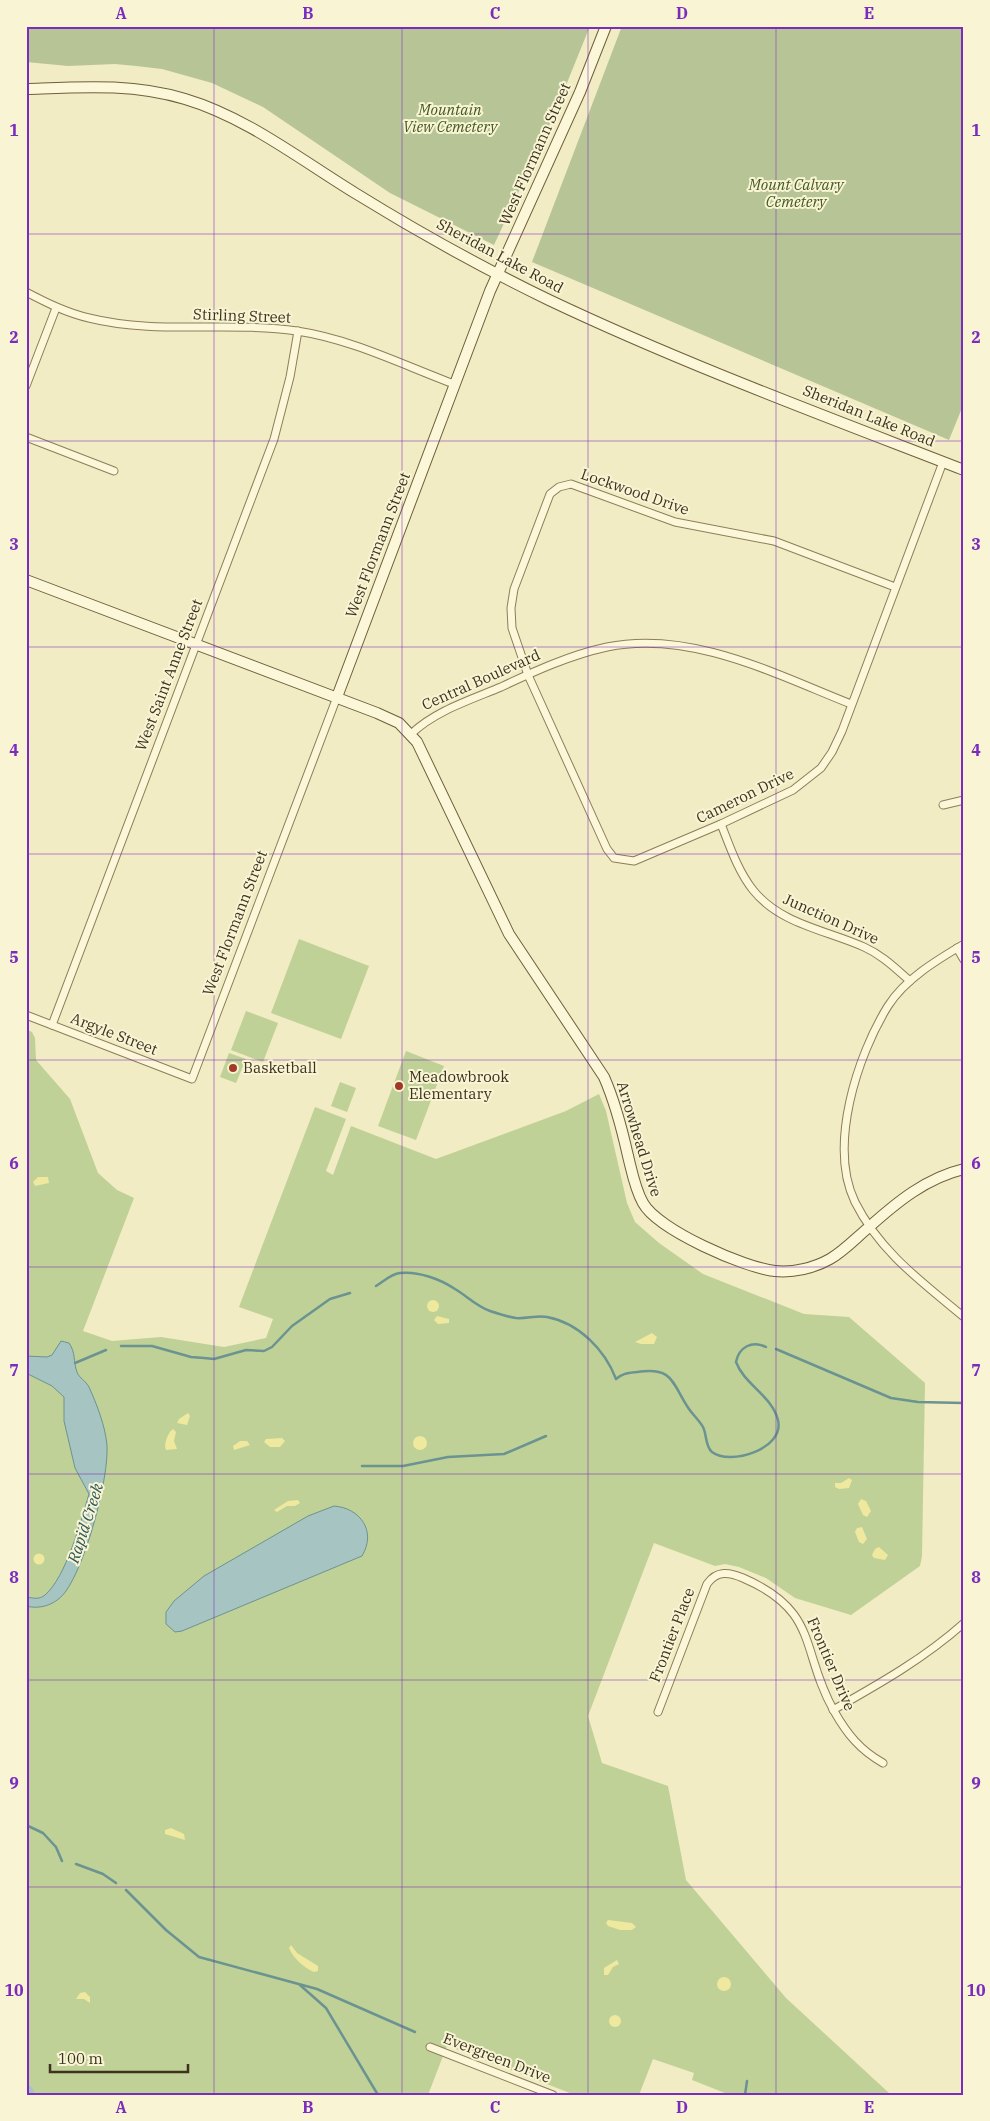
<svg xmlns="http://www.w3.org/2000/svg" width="990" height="2121" viewBox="0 0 990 2121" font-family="'IBM Plex Serif',serif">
<rect width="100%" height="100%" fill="#f1ecc4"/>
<g fill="#bfd196">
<path d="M299 939 369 966 341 1039 271 1013Z"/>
<path d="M246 1011 278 1023 263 1062 231 1050Z"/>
<path d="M26 1029 32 1032 35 1038 36 1060 70 1099 98 1173 117 1190 134 1198 83 1331 112 1341 161 1337 224 1347 266 1338 273 1319 239 1307 315 1107 346 1119 326 1171 333 1175 351 1126 436 1159 566 1111 599 1094 606 1111 627 1203 635 1222 659 1243 703 1274 804 1314 849 1317 925 1383 922 1556 920 1566 851 1615 795 1598 766 1578 739 1567 725 1564 715 1566 654 1543 588 1716 602 1763 668 1786 686 1880 786 1998 889 2093 888 2095H730L692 2080 694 2073 653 2059 639 2095H575L456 2049 448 2043 428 2095H26Z"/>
<path d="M406 1051 444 1066 416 1140 378 1126Z"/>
<path d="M229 1053 246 1059 236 1083 220 1077Z"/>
<path d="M340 1082 356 1088 347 1112 331 1106Z"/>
</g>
<g fill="#efe89f">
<path d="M38 1177H48L49 1183 35 1186 33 1182Z"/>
<circle cx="433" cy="1306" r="6"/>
<path d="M437 1316 449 1319V1323L438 1324 434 1320Z"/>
<path d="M652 1333 657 1337 654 1344H641L635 1342Z"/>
<path d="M188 1413 190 1416 187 1425 177 1423 179 1419Z"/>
<path d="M173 1429 176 1432 174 1441 177 1449 166 1450C163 1445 168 1432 173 1429Z"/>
<circle cx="420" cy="1443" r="7"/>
<path d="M282 1438 285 1441 280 1447H270L264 1442 266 1439Z"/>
<path d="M240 1441H247L250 1445 234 1450 233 1446Z"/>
<path d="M849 1478 852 1480 849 1488 839 1489 835 1487V1483H841Z"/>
<path d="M861 1499 866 1501 871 1511 867 1517 863 1515 858 1504Z"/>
<path d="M298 1500 300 1503 295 1506H287L277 1512 274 1510 288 1501Z"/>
<path d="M862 1527 867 1539 863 1544 859 1542 855 1532 857 1528Z"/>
<path d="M879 1547 888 1555 885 1560 874 1558 872 1555 875 1549Z"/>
<circle cx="39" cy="1559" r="5.5"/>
<path d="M171 1828 184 1834 185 1840 165 1834V1830Z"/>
<path d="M608 1920 632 1923 636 1927 632 1930H620L608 1926 606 1923Z"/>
<path d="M291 1945 297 1953 318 1966V1971L314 1972C303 1967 294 1959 289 1948Z"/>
<path d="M617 1960 619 1964 613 1967 608 1975H604V1968Z"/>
<circle cx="724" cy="1984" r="7"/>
<path d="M85 1992 90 1997V2003L84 1999H76L80 1993Z"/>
<circle cx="615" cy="2021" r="6"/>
</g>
<g fill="#b7c596">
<path d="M26 26H590L554 115 494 245 390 193 263 107 212 83 162 69 136 66 115 64 68 66 26 62Z"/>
<path d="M622 26H964V403L949 440 532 262Z"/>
</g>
<g fill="#a6c4c1" stroke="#6b9391">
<path d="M61 1341 69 1343C76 1353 73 1361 77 1372 79 1378 86 1381 89 1387 97 1405 105 1425 107 1445 109 1479 86 1563 66 1591 57 1604 41 1610 26 1606V1597C33 1598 39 1600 45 1595 66 1577 81 1521 89 1494L75 1468 64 1421V1397L52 1386 26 1373V1356L47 1357 52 1355Z"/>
<path d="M334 1506C360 1508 377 1531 362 1556L182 1631 175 1632 166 1624V1612L174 1601 204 1576 308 1516Z"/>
</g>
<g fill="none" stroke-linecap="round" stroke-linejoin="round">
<g stroke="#6b9391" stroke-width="2.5">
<path d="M376 1286C384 1281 391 1274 400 1273 418 1271 440 1279 455 1289 467 1296 476 1306 490 1311 499 1314 508 1317 516 1318 526 1319 537 1315 547 1317 579 1323 605 1350 616 1379 623 1373 628 1373 637 1372 674 1366 672 1384 689 1409 693 1415 699 1420 703 1427 707 1435 705 1446 712 1452 730 1466 785 1449 778 1420 772 1396 744 1384 736 1362 739 1347 752 1340 766 1347"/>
<path d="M121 1346H152L191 1357 204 1358 214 1359 246 1350 264 1351 272 1347 292 1326 330 1299 350 1293"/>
<path d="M776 1349 891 1398 918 1402 964 1403"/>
<path d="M75 1363 106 1350"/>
<path d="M362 1466H403L448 1457 504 1454 546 1436"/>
<path d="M26 1825 43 1833 56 1847 62 1861"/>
<path d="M76 1864 103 1874 116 1883"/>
<path d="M126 1890 166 1930 199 1957 317 1989 415 2032"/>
<path d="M300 1985 326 2008 378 2095"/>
<path d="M745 2095 747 2081"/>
</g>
<path stroke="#a6c4c1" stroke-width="16" d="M26 2093V2095"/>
<g stroke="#8d7e58" stroke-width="9">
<g id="street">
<path d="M26 292C47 303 67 313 89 318 157 335 228 321 297 331 351 339 403 365 454 384"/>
<path d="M26 386 56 308"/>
<path d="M26 437 114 471"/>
<path d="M895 587 774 541 675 522 571 484 559 487 550 494 514 589 511 608 512 628 528 675 607 849 614 858 634 861 721 824 793 790 821 768 832 752 842 731 943 462"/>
<path d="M411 734C435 711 470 700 501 687 535 671 570 655 607 647 691 630 775 674 851 704"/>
<path d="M943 805 964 800"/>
<path d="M721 824C730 847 738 871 753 890 780 924 826 930 864 947 882 955 895 968 910 981"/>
<path d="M964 944C937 960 905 979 888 1006 857 1056 828 1146 855 1202 880 1252 922 1282 964 1317"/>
<path d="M957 948 964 960"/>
<path d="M26 1015 192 1079 337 697"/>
<path d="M52 1025 274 439 290 377 298 331"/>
<path d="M833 1710C879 1684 925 1658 964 1623"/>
<path d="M658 1712 707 1584C717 1570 729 1572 743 1578 820 1611 800 1651 834 1711 847 1734 860 1750 883 1763"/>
<path d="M430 2047 553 2095"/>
</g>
</g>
<g stroke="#6f5f3c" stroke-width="12">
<g id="secondary">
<path d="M26 89C81 87 132 83 185 99 246 117 301 160 355 193 418 232 483 268 549 300 684 364 825 416 964 470"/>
<path d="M26 580 377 713 399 723 417 742 509 934 604 1077C615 1102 622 1129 628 1156 632 1172 635 1189 643 1203 658 1230 745 1268 775 1271 793 1273 814 1268 830 1259 844 1251 856 1238 868 1228 897 1202 926 1178 964 1169"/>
<path d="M337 697 490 291 580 92 606 26"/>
</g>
</g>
<use href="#street" stroke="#fbf7d8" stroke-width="7"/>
<use href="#secondary" stroke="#fbf7d8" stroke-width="10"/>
</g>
<path fill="none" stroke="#7b2cbf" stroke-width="1" stroke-opacity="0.55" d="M214 26V2095M402 26V2095M588 26V2095M776 26V2095M26 234H964M26 441H964M26 647H964M26 854H964M26 1060H964M26 1267H964M26 1474H964M26 1680H964M26 1887H964"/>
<g fill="#a13924" stroke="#f8f4d4" stroke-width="2">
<circle cx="233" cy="1068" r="5"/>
<circle cx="399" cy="1086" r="5"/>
</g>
<g text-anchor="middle" stroke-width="4" stroke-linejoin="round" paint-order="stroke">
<g font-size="15" font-style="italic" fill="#425a23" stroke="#f8f4d4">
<text x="450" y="115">Mountain<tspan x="450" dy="17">View Cemetery</tspan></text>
<text x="796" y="190">Mount Calvary<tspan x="796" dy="17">Cemetery</tspan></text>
</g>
<g font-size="15" fill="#3c321e" stroke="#f8f4d4">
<text transform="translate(535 154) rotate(-66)" y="5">West Flormann Street</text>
<text transform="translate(500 256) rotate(28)" y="5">Sheridan Lake Road</text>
<text transform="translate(242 316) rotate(2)" y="5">Stirling Street</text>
<text transform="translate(869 416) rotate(22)" y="5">Sheridan Lake Road</text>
<text transform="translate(635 492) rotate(19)" y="5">Lockwood Drive</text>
<text transform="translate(378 545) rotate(-69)" y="5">West Flormann Street</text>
<text transform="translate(169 675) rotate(-69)" y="5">West Saint Anne Street</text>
<text transform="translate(481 680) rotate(-24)" y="5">Central Boulevard</text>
<text transform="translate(745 796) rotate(-26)" y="5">Cameron Drive</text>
<text transform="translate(831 919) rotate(24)" y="5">Junction Drive</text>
<text transform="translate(235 923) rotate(-69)" y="5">West Flormann Street</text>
<text transform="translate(114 1034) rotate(21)" y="5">Argyle Street</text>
<text transform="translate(639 1139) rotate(73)" y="5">Arrowhead Drive</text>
<text transform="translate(672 1635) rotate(-69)" y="5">Frontier Place</text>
<text transform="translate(831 1664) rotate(67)" y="5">Frontier Drive</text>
<text transform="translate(497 2058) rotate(21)" y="5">Evergreen Drive</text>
</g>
<g font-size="15" fill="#3c321e" stroke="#f8f4d4" text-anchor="start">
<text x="243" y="1073">Basketball</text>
<text x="409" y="1082">Meadowbrook<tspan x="409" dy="17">Elementary</tspan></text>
</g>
<g font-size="16" font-style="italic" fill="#2c585d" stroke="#f8f4d4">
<text transform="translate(85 1523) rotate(-72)" y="6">Rapid Creek</text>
</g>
</g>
<rect width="990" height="2121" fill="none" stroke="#f8f4d4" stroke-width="55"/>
<path d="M50 2064v8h138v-8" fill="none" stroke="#3c321e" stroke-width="2.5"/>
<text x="58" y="2064" font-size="15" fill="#3c321e" stroke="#f8f4d4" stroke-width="4" paint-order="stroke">100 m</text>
<rect x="28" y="28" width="934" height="2066" fill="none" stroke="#7b2cbf" stroke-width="2"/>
<g font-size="16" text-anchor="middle" font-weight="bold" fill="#7b2cbf">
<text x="121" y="19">A</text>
<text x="308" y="19">B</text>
<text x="495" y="19">C</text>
<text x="682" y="19">D</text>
<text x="869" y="19">E</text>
<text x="14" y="136">1</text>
<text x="976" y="136">1</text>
<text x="14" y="343">2</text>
<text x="976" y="343">2</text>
<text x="14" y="550">3</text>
<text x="976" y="550">3</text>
<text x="14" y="756">4</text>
<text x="976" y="756">4</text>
<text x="14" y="963">5</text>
<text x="976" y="963">5</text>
<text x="14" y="1169">6</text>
<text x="976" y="1169">6</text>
<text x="14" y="1376">7</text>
<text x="976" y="1376">7</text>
<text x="14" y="1583">8</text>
<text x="976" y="1583">8</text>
<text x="14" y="1789">9</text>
<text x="976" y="1789">9</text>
<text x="14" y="1996">10</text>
<text x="976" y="1996">10</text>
<text x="121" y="2113">A</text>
<text x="308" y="2113">B</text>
<text x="495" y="2113">C</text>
<text x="682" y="2113">D</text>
<text x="869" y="2113">E</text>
</g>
</svg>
